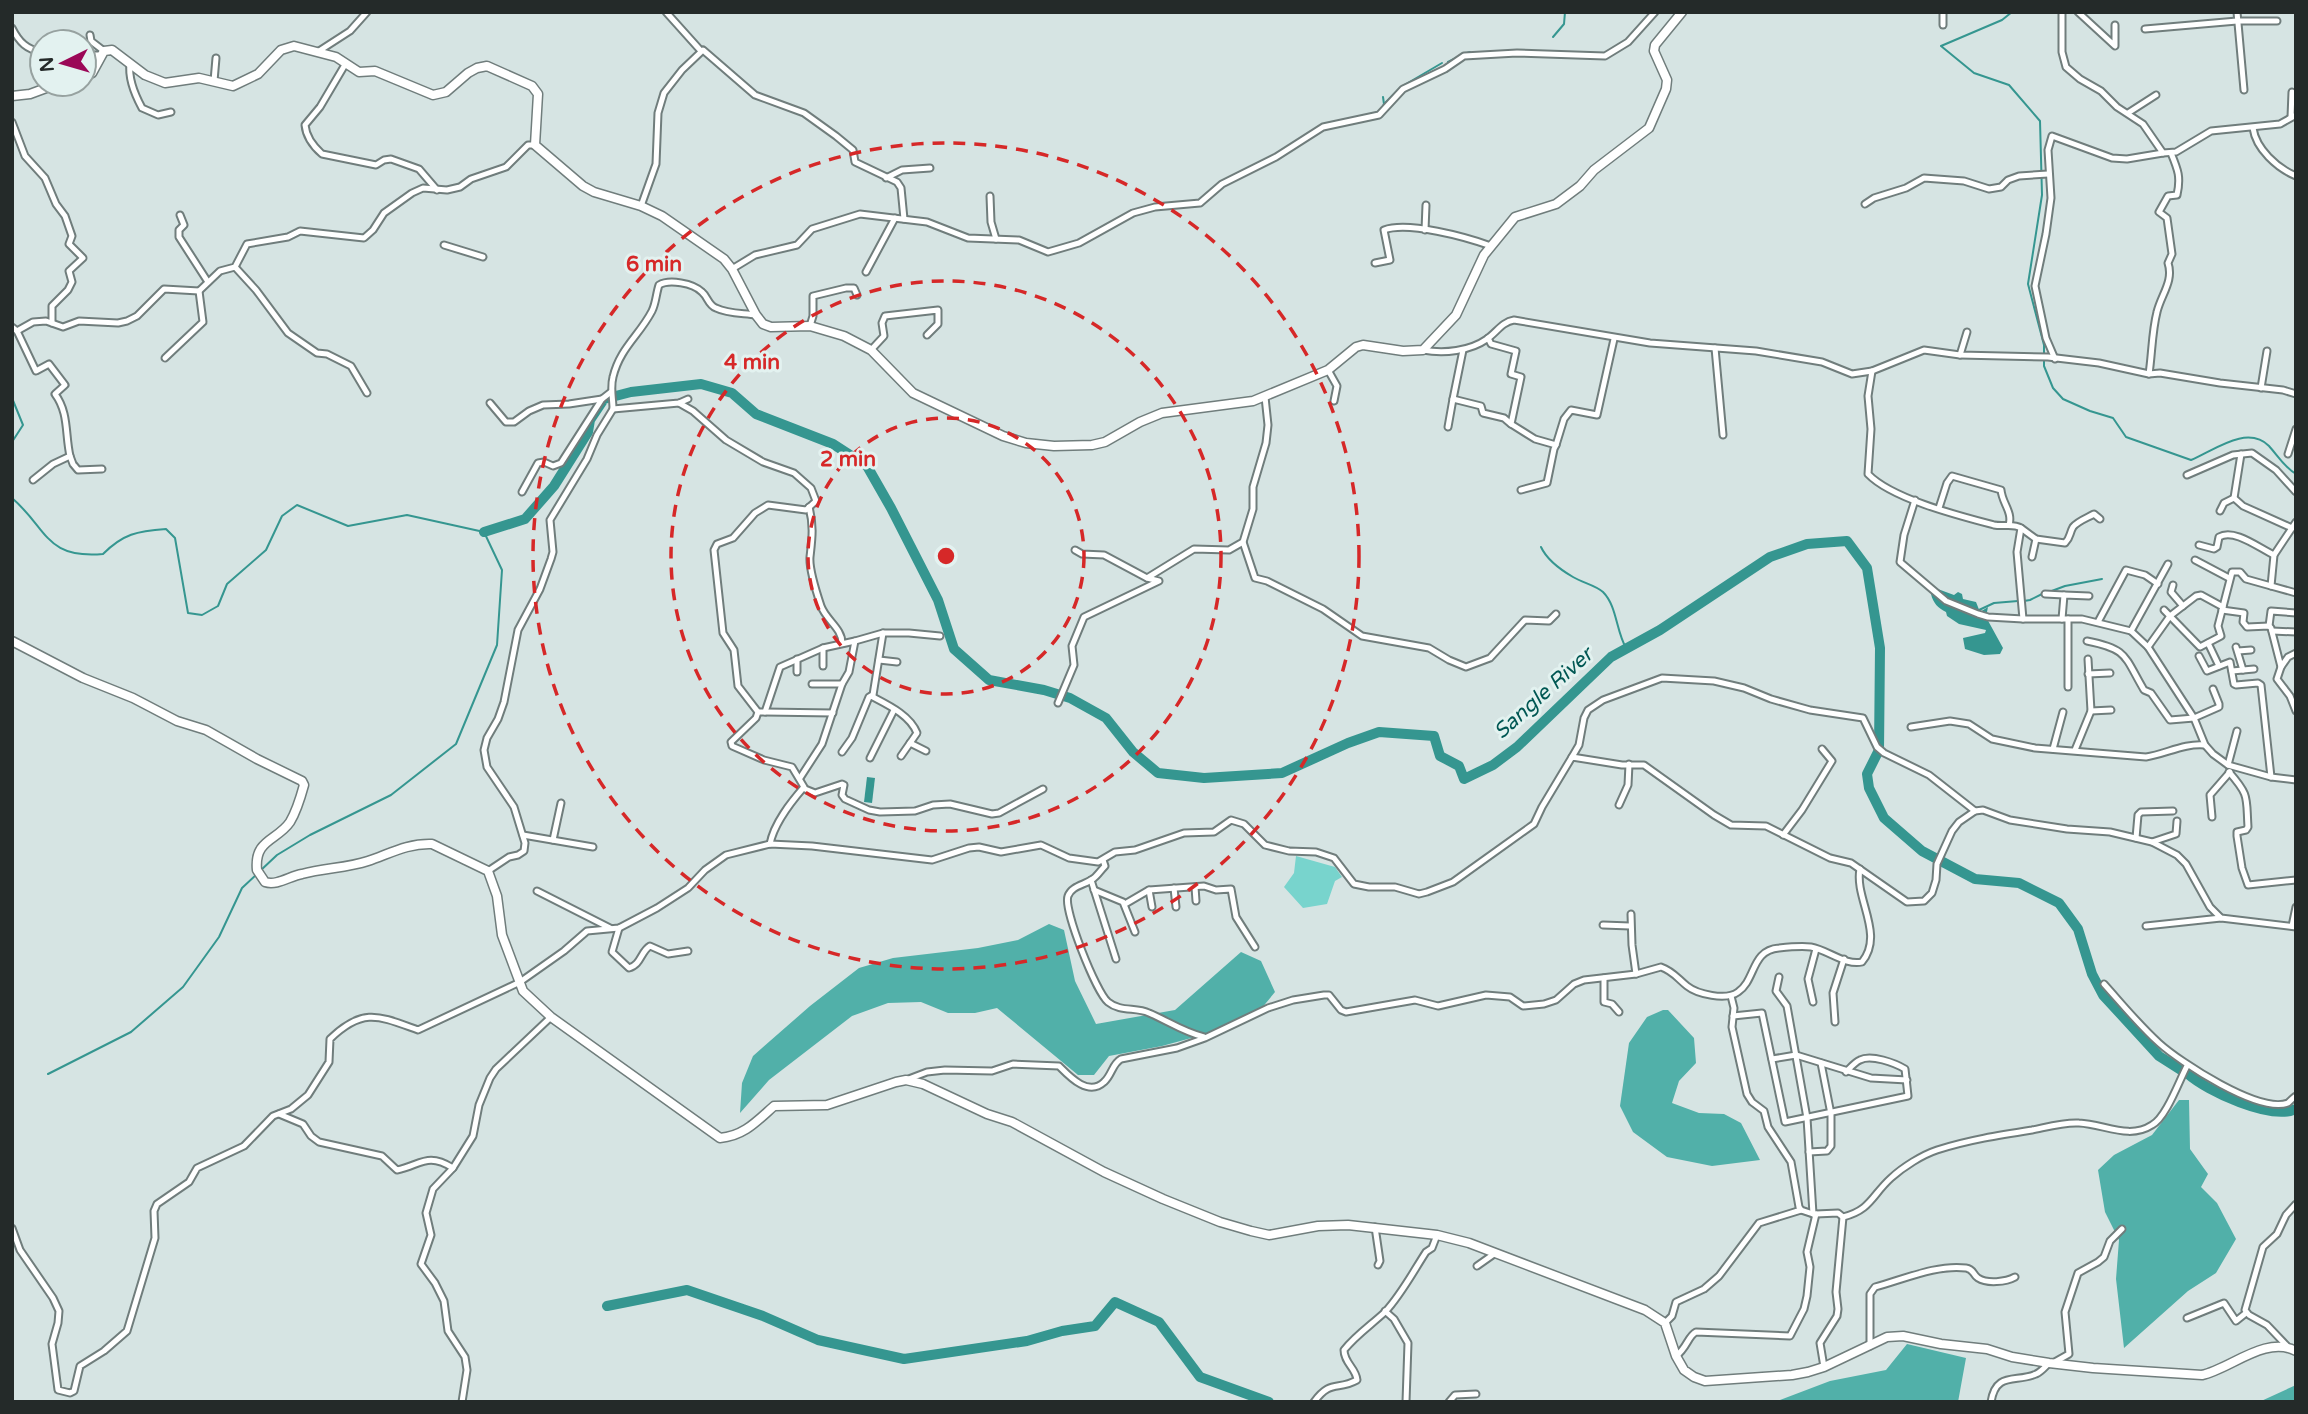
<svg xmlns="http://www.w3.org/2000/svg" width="2308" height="1414" viewBox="0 0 2308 1414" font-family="'Varela Round',sans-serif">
<rect width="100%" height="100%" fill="#d6e4e3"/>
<path fill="#78d4cd" d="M1296 856 1335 867 1342 877 1335 881 1327 904 1303 908 1284 887 1294 873Z"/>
<g fill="#51b0a9">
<path d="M1049 924 1064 930 1075 981 1096 1024 1175 1010 1241 952 1261 961 1275 992 1261 1009 1217 1031 1162 1046 1109 1056 1094 1075H1078L997 1008 975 1013H948L921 1002 888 1003 852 1016 769 1080 740 1113 742 1083 753 1056 810 1006 859 968 893 958 978 948 1018 940Z"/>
<path d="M1663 1010H1668L1694 1038 1696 1063 1679 1081 1672 1103 1699 1113 1724 1114 1741 1123 1760 1160 1712 1166 1667 1157 1633 1132 1620 1106 1629 1043 1647 1017Z"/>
<path d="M2179 1100H2189L2190 1149 2208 1174 2201 1187 2217 1203 2236 1239 2216 1273 2188 1291 2124 1348 2116 1279 2119 1240 2105 1212 2098 1170 2114 1155 2152 1135Z"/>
<path d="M1907 1344 1966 1358 1958 1402H1775L1830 1381 1886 1370Z"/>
<path d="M2296 1385V1402H2259Z"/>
</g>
<g fill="#359690">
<path d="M1935 588 1954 595 1958 592 1962 594 1963 599 1976 602 1980 612 1988 607 1986 617 2003 648 2000 654 1984 655 1965 649 1963 638 1985 633 1986 630 1959 624 1947 616 1946 612C1938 608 1933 603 1931 594Z"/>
<path d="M867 777 875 778 872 803 864 802Z"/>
</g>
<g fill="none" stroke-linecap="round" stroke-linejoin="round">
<g stroke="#359690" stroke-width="2">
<path d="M2012 12 2002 20 1941 46 1974 73 2009 85 2040 121 2042 195 2028 284 2044 345V366L2053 388 2063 399 2090 411 2113 418 2126 437 2191 460C2213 451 2247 424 2269 446 2278 456 2284 467 2296 474"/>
<path d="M1553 37 1564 24 1565 12"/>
<path d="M1467 53 1470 52"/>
<path d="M1448 62 1458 57"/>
<path d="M1384 104 1401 87 1442 63"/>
<path d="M1381 110 1384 104 1383 97"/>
<path d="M12 398 23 425 12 442"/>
<path d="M12 498C48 529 45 559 103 554 123 534 137 531 166 529L175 538 188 613 202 615 218 606 227 584 266 550 282 516 297 505 348 526 407 515 484 532 502 570 497 645 456 744 391 795 310 835 277 855 260 871"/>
<path d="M1541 547C1547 560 1561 570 1573 577 1583 583 1595 585 1603 592 1617 606 1616 631 1626 648"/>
<path d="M2049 592 2065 586 2102 579"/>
<path d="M2024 601 2030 600 2044 593"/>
<path d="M1979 610 1994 603 2018 601"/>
<path d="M48 1074 131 1032 183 987 219 937 242 888 256 875"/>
</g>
<g stroke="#359690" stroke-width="10">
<path d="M484 532 525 519 554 486 588 432 590 420 604 399 631 392 701 384 732 393 756 414 833 444 867 466 891 508 938 600 954 649 989 680 1044 690 1070 698 1106 718 1133 752 1158 773 1204 778 1282 773 1348 743 1379 732 1434 736 1440 756 1459 766 1464 779 1493 765 1517 747 1611 657 1660 630 1770 557 1807 544 1847 541 1867 568 1880 648 1879 750 1867 774 1869 788 1884 818 1922 851 1975 879 2019 883 2059 903 2078 929 2092 974 2103 995 2159 1056 2181 1070"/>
<path d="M2188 1074C2207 1091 2271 1121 2296 1109"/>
<path d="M607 1306 687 1290 763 1316 818 1340 904 1359 1027 1341 1062 1331 1095 1326 1115 1302 1159 1322 1200 1377 1269 1402"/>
</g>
<g stroke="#707d7c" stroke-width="9">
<g id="street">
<path d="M666 12 701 51"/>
<path d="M2062 12V52L2066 67 2080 79 2101 91 2117 107 2143 124 2163 153 2176 152 2211 131 2280 124 2296 115"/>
<path d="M2078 12 2115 46V25"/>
<path d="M2237 12 2244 90"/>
<path d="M1943 25V12"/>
<path d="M12 28C19 42 27 50 42 52"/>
<path d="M2145 29 2237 21H2277"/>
<path d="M90 35 91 41 104 51"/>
<path d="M319 51 350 31 367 12"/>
<path d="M84 55H100"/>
<path d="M346 63 320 107 305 125C306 136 313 146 322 154L376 165 384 160 391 159 419 169 437 190"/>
<path d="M130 64C128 79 135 95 142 108L158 115 171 112"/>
<path d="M214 81 216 58"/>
<path d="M2128 113 2156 95"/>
<path d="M2291 117 2292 92"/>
<path d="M12 122 25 156 45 178 56 204 65 216 72 236 69 244 83 258 69 271 72 282 68 290 52 306V323"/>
<path d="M2253 128C2256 149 2277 168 2296 176"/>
<path d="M886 178 902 170 930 168"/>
<path d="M990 196 991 222 996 239"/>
<path d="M1865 204 1874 198 1906 188 1924 178 1964 181 1989 189 2001 187 2008 180 2019 176 2048 174"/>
<path d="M641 206 656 164 658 113 664 93 682 70 703 50 755 95 804 113 836 136 853 150 855 162 897 182 901 188 904 219"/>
<path d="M180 215 184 225 179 230V237L208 282"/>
<path d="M1425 230 1426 205"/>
<path d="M444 245 483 257"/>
<path d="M1375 263 1390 260 1384 230C1408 221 1466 237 1491 246"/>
<path d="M235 267 256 290 288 333 317 353 327 354 351 366 367 393"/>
<path d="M732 269 755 255 797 245 812 229 860 214 927 222 968 238 1019 240 1048 252 1079 243 1133 213 1155 207 1200 203 1222 184 1276 157 1323 127 1379 115 1403 89 1445 69 1464 56 1517 53 1605 56 1628 42 1655 12"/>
<path d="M866 272 895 218"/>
<path d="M810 326 813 316V296L846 288H854L857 295"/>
<path d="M12 327 17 331 36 371 49 364 65 385 55 394C69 413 65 434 70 456L53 464 33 480"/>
<path d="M17 331 33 322 46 321 63 327 79 321 118 323 127 321 137 316 164 289 199 291 220 271 235 267 247 244 288 237 300 231 364 238 373 230 384 213 412 193 423 188 447 190 460 187 471 179 506 167 528 145H535"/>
<path d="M1488 338 1491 344 1516 351 1511 374 1521 377 1511 424 1535 439 1556 445 1554 449 1547 483 1521 490"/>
<path d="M1715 348 1723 435"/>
<path d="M871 350 884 336 882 323 885 316 938 310V324L927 335"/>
<path d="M1423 350C1444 354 1470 351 1487 339 1497 332 1502 322 1514 320L1650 343 1756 351 1822 362 1852 374 1872 371 1924 350 1960 355 2048 357 2099 363 2149 374 2160 373 2220 383 2283 390 2296 394"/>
<path d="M1960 355 1967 332"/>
<path d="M165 358 203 322 199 291"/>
<path d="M2055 359 2046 338 2035 286 2046 234 2051 198 2048 150 2052 136 2112 158 2127 159 2163 153"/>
<path d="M1328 370 1337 386 1334 401"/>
<path d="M1872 371 1868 396 1871 429 1868 474C1892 499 1960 516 1994 525 2004 527 2013 523 2021 528L2017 552 2023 619"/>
<path d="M2149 374C2152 354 2152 331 2157 312 2161 295 2174 281 2168 263L2172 254 2167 218 2159 212 2168 196 2177 195C2181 177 2178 170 2171 153"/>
<path d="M2261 388 2267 351"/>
<path d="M1453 399 1463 350"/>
<path d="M490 403 506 422H514L529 411 543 405 569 404 602 399"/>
<path d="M679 403 693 411 726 440 763 462 794 473 811 488 816 501 806 510 768 505 755 513 733 538 717 544 714 550 723 633 734 650 738 686 758 712 756 718 731 742 732 746 764 760 792 767 804 787C791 802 774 823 770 844"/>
<path d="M613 409 679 403 688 399"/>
<path d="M1448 427 1453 399 1481 406 1483 413 1504 418 1511 424"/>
<path d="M1556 445 1564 419 1571 410 1597 415 1614 339"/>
<path d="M2241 454 2234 498 2243 506 2292 528"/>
<path d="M2288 454 2296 429"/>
<path d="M70 456 73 464 78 470 102 469"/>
<path d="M2187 475 2233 455 2252 453 2276 470 2296 492"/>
<path d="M522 492 538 463 544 462 553 466 561 463 602 399 611 392"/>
<path d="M1915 500 1904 535 1900 562 1946 601 1978 614 1988 617 2023 619H2082L2131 631 2148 647 2194 718 2205 745 2213 754 2228 765 2271 777 2296 780"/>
<path d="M809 507C814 526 812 539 810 557 809 568 817 594 821 606 826 620 842 628 842 643"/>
<path d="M1939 508 1947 483 1952 476 2001 490C2002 503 2013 512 2009 525"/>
<path d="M2220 511 2224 503 2234 498"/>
<path d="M2296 522 2274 555 2271 586 2296 593"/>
<path d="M2021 528 2036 539 2065 543C2071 537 2069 534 2073 527 2078 521 2087 518 2094 514L2100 519"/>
<path d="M1243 542 1255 578 1267 581 1323 609 1362 636 1429 648 1449 660 1466 667 1490 658 1525 620 1549 621 1556 614"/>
<path d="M2199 545 2214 549 2217 547 2219 537C2234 528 2259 548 2274 555"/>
<path d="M1075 550 1082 554 1104 555 1147 578"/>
<path d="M2032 557 2036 539"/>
<path d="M2195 560 2229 578"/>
<path d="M2173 585 2171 592 2183 606"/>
<path d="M2045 594 2064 595"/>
<path d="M2164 610 2200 647 2221 636 2218 626 2232 572H2240L2246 579 2271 586"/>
<path d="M2222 610 2244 613 2243 622 2247 627 2269 626 2271 628 2281 667 2277 679 2290 696 2296 711"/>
<path d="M2062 619 2064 595 2089 596"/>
<path d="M2068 619V687"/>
<path d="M2098 622 2126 570 2145 575 2158 584"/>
<path d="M2269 626 2271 611 2296 613"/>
<path d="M2131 631 2168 564"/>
<path d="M2272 631 2296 632"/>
<path d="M883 633H909L940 636"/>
<path d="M2087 641C2128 649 2124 656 2144 690L2151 693 2170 720 2194 718 2219 707V704L2213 689"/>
<path d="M2208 643 2219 666"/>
<path d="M2148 647 2170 616 2196 596 2201 595 2223 607"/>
<path d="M2236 647 2243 670"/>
<path d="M2238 651 2251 650"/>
<path d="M2199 656 2207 671 2230 662 2234 684 2236 685 2258 683 2261 685 2271 777"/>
<path d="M879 660 897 662"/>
<path d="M823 666V648"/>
<path d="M2281 667 2288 657 2296 653"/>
<path d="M2232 671 2254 669"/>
<path d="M797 672V659"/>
<path d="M2088 674 2110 673"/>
<path d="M812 684H842"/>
<path d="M871 696C888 705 910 715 917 733L901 756"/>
<path d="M1058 703 1074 665 1072 646 1084 617 1159 581 1147 578 1194 549 1229 550 1243 542 1253 509V487L1266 443 1268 425 1265 397"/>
<path d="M2091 711 2111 710"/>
<path d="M758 712H765L780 667 823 648 855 641"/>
<path d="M765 712 833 713"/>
<path d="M1911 727 1950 721 1969 724 1992 739 2035 748 2146 757C2166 754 2184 743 2205 745"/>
<path d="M910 743 926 751"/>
<path d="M2053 749 2063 712"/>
<path d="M2075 750 2091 711 2088 659"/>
<path d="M1572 757 1579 745 1584 718 1588 710 1603 700 1662 678 1714 681 1744 688 1771 699 1810 710 1863 718 1877 747 1884 753 1929 775 1975 811"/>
<path d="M870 758 894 710"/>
<path d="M2228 765 2237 731"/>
<path d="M2229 772C2250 796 2246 797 2248 827L2246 830 2237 832V836L2242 868 2248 885 2296 880"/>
<path d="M800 778 822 744 842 684 849 672 855 641 883 633 873 695 869 697 852 738 842 752"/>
<path d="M805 789 815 793 842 784 844 785 842 795 845 799 869 810 880 812 915 811 933 805 950 804 992 814 999 813 1043 789"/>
<path d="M1619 805 1628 785 1629 764"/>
<path d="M2212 817 2210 795 2230 772"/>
<path d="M523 835 593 847"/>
<path d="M1783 835 1802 810 1832 761 1822 749"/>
<path d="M2136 838 2138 815 2141 812 2173 811"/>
<path d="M553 840 561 803"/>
<path d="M2152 842 2176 834 2177 821"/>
<path d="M1103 860 1105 866C1101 870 1098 875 1094 878 1086 885 1072 885 1068 896 1063 909 1096 992 1108 1002 1120 1012 1136 1007 1149 1013 1168 1021 1183 1032 1204 1037"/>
<path d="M488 871 509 857 518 855 524 851 525 843 514 807 487 767 484 750 487 738 498 719 504 702 518 630 540 589 551 559 553 552 550 520 587 459 597 435 613 409C613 398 610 388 613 377 620 348 639 336 652 311 656 303 656 294 659 285 669 279 693 283 702 292 708 297 708 305 716 308 728 314 743 313 756 315"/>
<path d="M1091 880 1116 959"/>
<path d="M1195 887 1196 901"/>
<path d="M1174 888 1176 907"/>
<path d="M1094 890 1123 902 1135 932"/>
<path d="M1149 890 1204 886 1216 890 1231 889 1236 917 1255 947"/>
<path d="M537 891 610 928"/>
<path d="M1125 904 1149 890 1152 907"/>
<path d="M1631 914 1632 945 1636 974"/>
<path d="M1603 925 1630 926"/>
<path d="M2146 926 2221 918"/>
<path d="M2292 926 2296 907"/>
<path d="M619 928 612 952 629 968C641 965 641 951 650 946L668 954 688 951"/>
<path d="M1604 978V1002L1612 1004 1619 1012"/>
<path d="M2104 984C2122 1004 2139 1025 2159 1043 2180 1062 2259 1114 2288 1103 2289 1102 2294 1097 2296 1096"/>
<path d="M1731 996 1734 1008 1732 1027 1747 1094 1752 1102 1764 1111 1768 1127 1791 1162 1799 1207 1801 1210 1813 1214"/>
<path d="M1813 1002 1808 979 1816 949"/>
<path d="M1733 1016 1762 1013 1785 1122 1908 1096 1905 1069C1895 1063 1871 1054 1860 1060 1855 1062 1850 1068 1846 1072"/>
<path d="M1835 1022 1833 993 1844 959"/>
<path d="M1772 1059 1796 1055 1871 1078 1907 1080"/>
<path d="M906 1080 927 1072 945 1070 992 1071 1013 1064 1059 1066C1069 1076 1088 1097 1104 1082 1112 1075 1112 1064 1121 1059L1177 1048 1205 1038 1268 1008 1293 1000 1324 995H1329L1341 1010 1346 1012 1415 1000 1438 1006 1486 995 1510 997 1523 1006 1544 1004 1556 1000 1574 984 1584 980 1636 974 1661 967C1673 971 1678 979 1687 986 1697 994 1726 1001 1738 992 1756 980 1751 950 1779 948 1789 947 1802 946 1811 947 1828 950 1846 966 1862 962 1885 934 1854 898 1860 869"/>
<path d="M279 1114 303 1124 311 1136 319 1142 382 1156 397 1170C421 1165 427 1152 453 1168"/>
<path d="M1809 1152 1827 1151 1831 1146V1114L1821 1063"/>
<path d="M1816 1214 1838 1213 1843 1217C1871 1210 1872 1195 1891 1178 1903 1167 1922 1155 1937 1150 1968 1140 2000 1135 2032 1130 2047 1127 2064 1122 2079 1123 2104 1124 2129 1140 2152 1125 2166 1118 2179 1081 2187 1066"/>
<path d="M1375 1227 1380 1261 1378 1265"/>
<path d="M12 1228 20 1250 53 1298 59 1311 58 1323 52 1344 58 1390 70 1393 74 1391 80 1366 104 1351 127 1331 155 1238 154 1211 157 1204 189 1182 197 1168 244 1146 273 1116 291 1109 308 1095 329 1062 330 1039C363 1007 379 1016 418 1030L520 982 564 951 587 931 619 928 657 908 688 888 705 870 726 855 770 844 812 846 932 860 969 848 979 847 1001 852 1041 845 1069 858 1098 862 1115 852 1135 850 1184 833 1214 832 1231 820 1244 824 1265 845 1289 851 1316 852 1334 858 1354 884 1369 887H1395L1419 894 1427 892 1453 882 1534 824 1542 807 1572 757 1622 765H1644L1714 815 1731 825 1766 826 1830 858 1851 863 1907 902 1924 901 1932 893 1936 880 1937 864 1952 831 1959 822 1975 811 1983 810 2010 820 2067 829 2110 832 2152 842 2177 855 2186 864 2210 907 2221 918 2296 927"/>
<path d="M1477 1266 1494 1254"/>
<path d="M1385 1311 1394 1319 1408 1343 1406 1402"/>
<path d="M2187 1318 2224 1303 2236 1321 2246 1313"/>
<path d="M1665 1323 1672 1316 1676 1302 1704 1289 1719 1276 1759 1223 1801 1210"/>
<path d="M1870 1346V1294L1875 1287C1902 1280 1937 1264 1966 1268 1974 1269 1972 1274 1978 1278 1987 1284 2006 1282 2015 1277"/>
<path d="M2287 1346 2267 1325 2249 1315 2245 1310 2263 1247 2277 1234 2286 1215 2296 1204"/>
<path d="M1676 1356C1687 1348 1688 1336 1696 1332L1790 1336 1804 1309 1807 1296 1810 1267 1807 1252 1816 1214H1813L1807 1118 1787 1006 1776 991 1779 977"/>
<path d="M2053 1363 2069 1354 2065 1312 2078 1273 2098 1262 2104 1257 2110 1241 2122 1229"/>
<path d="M1824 1367 1820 1343 1837 1316 1838 1309 1836 1292 1843 1217"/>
<path d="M462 1402 467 1370 465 1357 448 1331 444 1301 435 1283 421 1264 431 1235 426 1213 433 1189 453 1168 473 1136 479 1105 490 1078 496 1069 551 1017"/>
<path d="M1314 1402C1331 1379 1337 1391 1357 1380 1356 1368 1344 1363 1344 1350 1356 1335 1371 1325 1385 1312 1401 1295 1413 1272 1426 1252L1432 1248 1437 1235"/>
<path d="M1449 1402 1455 1395 1476 1394"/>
<path d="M1991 1402C1996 1371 2016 1383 2036 1374 2041 1372 2045 1367 2049 1363"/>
</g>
</g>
<g stroke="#707d7c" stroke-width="11">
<g id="secondary">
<path d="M84 76 92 73 104 51 112 50 145 75 165 83 199 78 233 86 258 74 281 50 294 46 336 57 359 72 375 71 433 95 446 92 468 73 477 68 487 66 532 86 538 94 535 145 583 186 594 192 641 206 662 216 724 259 732 269 756 315 763 324 771 327 810 326 844 336 871 350 913 393 1003 436 1026 443 1054 446 1092 445 1105 442 1140 422 1162 413 1253 401 1328 370 1356 347 1363 345 1403 351 1423 350 1456 315 1484 255 1515 217 1556 204 1580 186 1594 170 1649 128 1666 89 1667 80 1654 51 1655 45 1682 12"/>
<path d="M12 96 30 94 57 84"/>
<path d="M12 641 83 678 133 698 177 721 206 730 257 759 302 781 304 785C301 796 296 812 290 822 277 841 254 839 257 870L265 882C277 886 290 876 302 874 324 868 347 868 368 861 389 854 408 843 432 844L488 871 497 896 502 935 523 991 551 1017 720 1138C744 1136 757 1121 774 1106L827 1105 896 1082 906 1080 923 1084 987 1114 1012 1122 1104 1172 1163 1199 1220 1222 1251 1231 1269 1235 1318 1226 1348 1225 1437 1235 1469 1243 1645 1310 1665 1323 1676 1356 1684 1370 1694 1377 1705 1381 1792 1375 1808 1372 1824 1367 1887 1337 1903 1336 1941 1344 1987 1349 2012 1357 2049 1363 2093 1368 2202 1375C2230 1369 2266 1335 2296 1351"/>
</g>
</g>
<use href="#street" stroke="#fff" stroke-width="5"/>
<use href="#secondary" stroke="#fff" stroke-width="8"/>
</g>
<g fill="none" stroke="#d62828" stroke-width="3.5" stroke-dasharray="12 9">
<circle cx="946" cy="556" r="138"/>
<circle cx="946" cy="556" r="275"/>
<circle cx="946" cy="556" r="413"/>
</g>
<g text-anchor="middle" stroke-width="6" stroke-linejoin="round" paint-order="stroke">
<g font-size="21" font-style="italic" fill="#005753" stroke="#e3f2f0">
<text transform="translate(1543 693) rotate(-42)" y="7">Sangle River</text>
</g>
</g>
<circle cx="946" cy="556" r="10" fill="#d62828" stroke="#e3f2f0" stroke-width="3.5"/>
<g font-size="21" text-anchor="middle" font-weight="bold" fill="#d62828" stroke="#e3f2f0" stroke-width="6" stroke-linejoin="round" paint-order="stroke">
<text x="654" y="271">6 min</text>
<text x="752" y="369">4 min</text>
<text x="848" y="466">2 min</text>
</g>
<rect width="2308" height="1414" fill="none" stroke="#242a29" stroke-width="28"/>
<g transform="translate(63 63) rotate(265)"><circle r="33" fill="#e3f2f0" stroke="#97a2a0" stroke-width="2"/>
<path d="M0-5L12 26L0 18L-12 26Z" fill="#9b0857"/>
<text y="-10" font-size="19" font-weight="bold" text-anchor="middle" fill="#242a29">N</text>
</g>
</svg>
